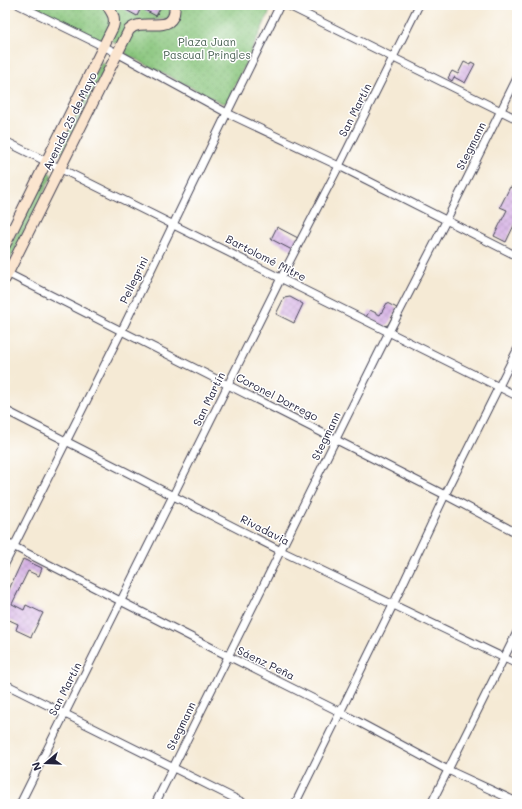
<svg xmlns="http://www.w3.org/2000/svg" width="522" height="809" viewBox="0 0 522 809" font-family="Mali,sans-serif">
<defs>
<pattern id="park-dots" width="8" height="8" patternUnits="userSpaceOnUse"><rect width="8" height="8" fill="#88c57b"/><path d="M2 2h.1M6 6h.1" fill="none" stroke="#75a96b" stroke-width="1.8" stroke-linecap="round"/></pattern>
<pattern id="building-cross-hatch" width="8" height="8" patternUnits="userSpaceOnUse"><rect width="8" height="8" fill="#d5b1e4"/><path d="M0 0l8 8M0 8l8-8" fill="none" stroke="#b798c4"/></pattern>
</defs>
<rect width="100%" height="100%" fill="#fff"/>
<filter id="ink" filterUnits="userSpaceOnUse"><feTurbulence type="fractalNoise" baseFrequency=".025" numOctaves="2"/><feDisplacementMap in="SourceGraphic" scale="8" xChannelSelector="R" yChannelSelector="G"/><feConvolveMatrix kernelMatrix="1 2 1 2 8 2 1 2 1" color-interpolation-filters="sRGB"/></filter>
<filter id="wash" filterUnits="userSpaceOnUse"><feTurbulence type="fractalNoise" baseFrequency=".012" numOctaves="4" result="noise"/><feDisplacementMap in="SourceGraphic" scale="16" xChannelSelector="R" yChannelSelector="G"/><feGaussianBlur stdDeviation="0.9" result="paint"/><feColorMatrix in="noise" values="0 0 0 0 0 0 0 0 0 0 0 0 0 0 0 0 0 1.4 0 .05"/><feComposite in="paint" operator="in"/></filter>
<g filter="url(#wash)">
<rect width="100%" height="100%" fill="#f5ead5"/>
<g fill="url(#park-dots)" stroke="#55745b">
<path d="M28 5H104L112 20 102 40H98Z"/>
<path d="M110 5H171L169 18 151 21 118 42 115 43 111 40Z"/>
<path d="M177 5H267L269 8V13L228 101 225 103H222L127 55C122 46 128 39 133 30L160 27Z"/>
<path d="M101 63H103L105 64 106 66 63 152 61 153 59 152 58 149Z"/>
<path d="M49 172 51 174 52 176 9 262 7 263 5 262V256L46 173Z"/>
</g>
<g id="blocks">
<g fill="url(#building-cross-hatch)">
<path d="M120 5H162L156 16 141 8 137 16 119 6Z"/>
<path d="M464 62 470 65 471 62 475 64 465 83 454 77 452 81 448 78 452 71 458 74Z"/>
<path d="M510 187 517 190V219L506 242 494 236 507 210 500 207Z"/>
<path d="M277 227 298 238 292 250 271 239Z"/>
<path d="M290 297 303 304 294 323 276 314 284 298Z"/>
<path d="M387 303 397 308 388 325 383 326 366 317 370 310 380 315Z"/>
<path d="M23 559 42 568 39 576 28 571 12 604 24 610 26 605 43 613 31 637 16 630 18 624 5 618V598Z"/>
</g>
</g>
</g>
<g filter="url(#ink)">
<use href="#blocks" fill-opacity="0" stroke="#424052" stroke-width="1"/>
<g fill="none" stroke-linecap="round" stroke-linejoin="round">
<g stroke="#424052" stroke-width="9">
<g id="street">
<path d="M19 5 117 53 227 113 339 166 517 256"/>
<path d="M287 5 517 119"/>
<path d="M5 141 517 396"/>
<path d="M5 272 445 495 517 533"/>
<path d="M5 410 281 551 517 664"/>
<path d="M5 542 228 656 340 712 448 770 517 802"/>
<path d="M5 564 122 330 227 113 280 5"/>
<path d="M5 684 246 804"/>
<path d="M20 804 281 278 339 166 419 5"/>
<path d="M155 804 389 332 446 221 517 78"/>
<path d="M295 804 393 605 445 495 517 350"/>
<path d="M431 804 517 632"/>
</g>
</g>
<g stroke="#424052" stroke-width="12">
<g id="secondary">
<path d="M5 245 113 27C116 18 112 13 107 5"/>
<path d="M5 279 129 30C138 21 151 26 163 24 172 23 176 14 174 5"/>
</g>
</g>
<use href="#street" stroke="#fff" stroke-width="7"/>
<use href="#secondary" stroke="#fbe5cf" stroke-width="10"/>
</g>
</g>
<g text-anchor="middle" stroke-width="3" stroke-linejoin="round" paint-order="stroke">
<g font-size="11" fill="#4b6355" stroke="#fff">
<text x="207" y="46">Plaza Juan<tspan x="207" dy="13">Pascual Pringles</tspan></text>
</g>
<g font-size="11" fill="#22223b" stroke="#fff">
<text transform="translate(355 110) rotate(-63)" y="4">San Martín</text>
<text transform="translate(70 121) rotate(-64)" y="4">Avenida 25 de Mayo</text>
<text transform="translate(471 146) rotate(-63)" y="4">Stegmann</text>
<text transform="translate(266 258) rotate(27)" y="4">Bartolomé Mitre</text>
<text transform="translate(134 280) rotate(-64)" y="4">Pellegrini</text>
<text transform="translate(277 397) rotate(27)" y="4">Coronel Dorrego</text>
<text transform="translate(209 399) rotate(-64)" y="4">San Martín</text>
<text transform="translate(326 436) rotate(-64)" y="4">Stegmann</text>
<text transform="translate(265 530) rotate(27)" y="4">Rivadavia</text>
<text transform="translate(266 663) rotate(26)" y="4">Sáenz Peña</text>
<text transform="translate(65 689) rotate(-63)" y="4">San Martín</text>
<text transform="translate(181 726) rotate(-64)" y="4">Stegmann</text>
</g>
</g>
<rect width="522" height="809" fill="none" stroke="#fff" stroke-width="20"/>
<g transform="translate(46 763) rotate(251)" stroke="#ffffff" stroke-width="3" paint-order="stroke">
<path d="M0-3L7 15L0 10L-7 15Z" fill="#22223b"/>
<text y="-6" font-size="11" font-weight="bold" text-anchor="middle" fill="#22223b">N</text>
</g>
</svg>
